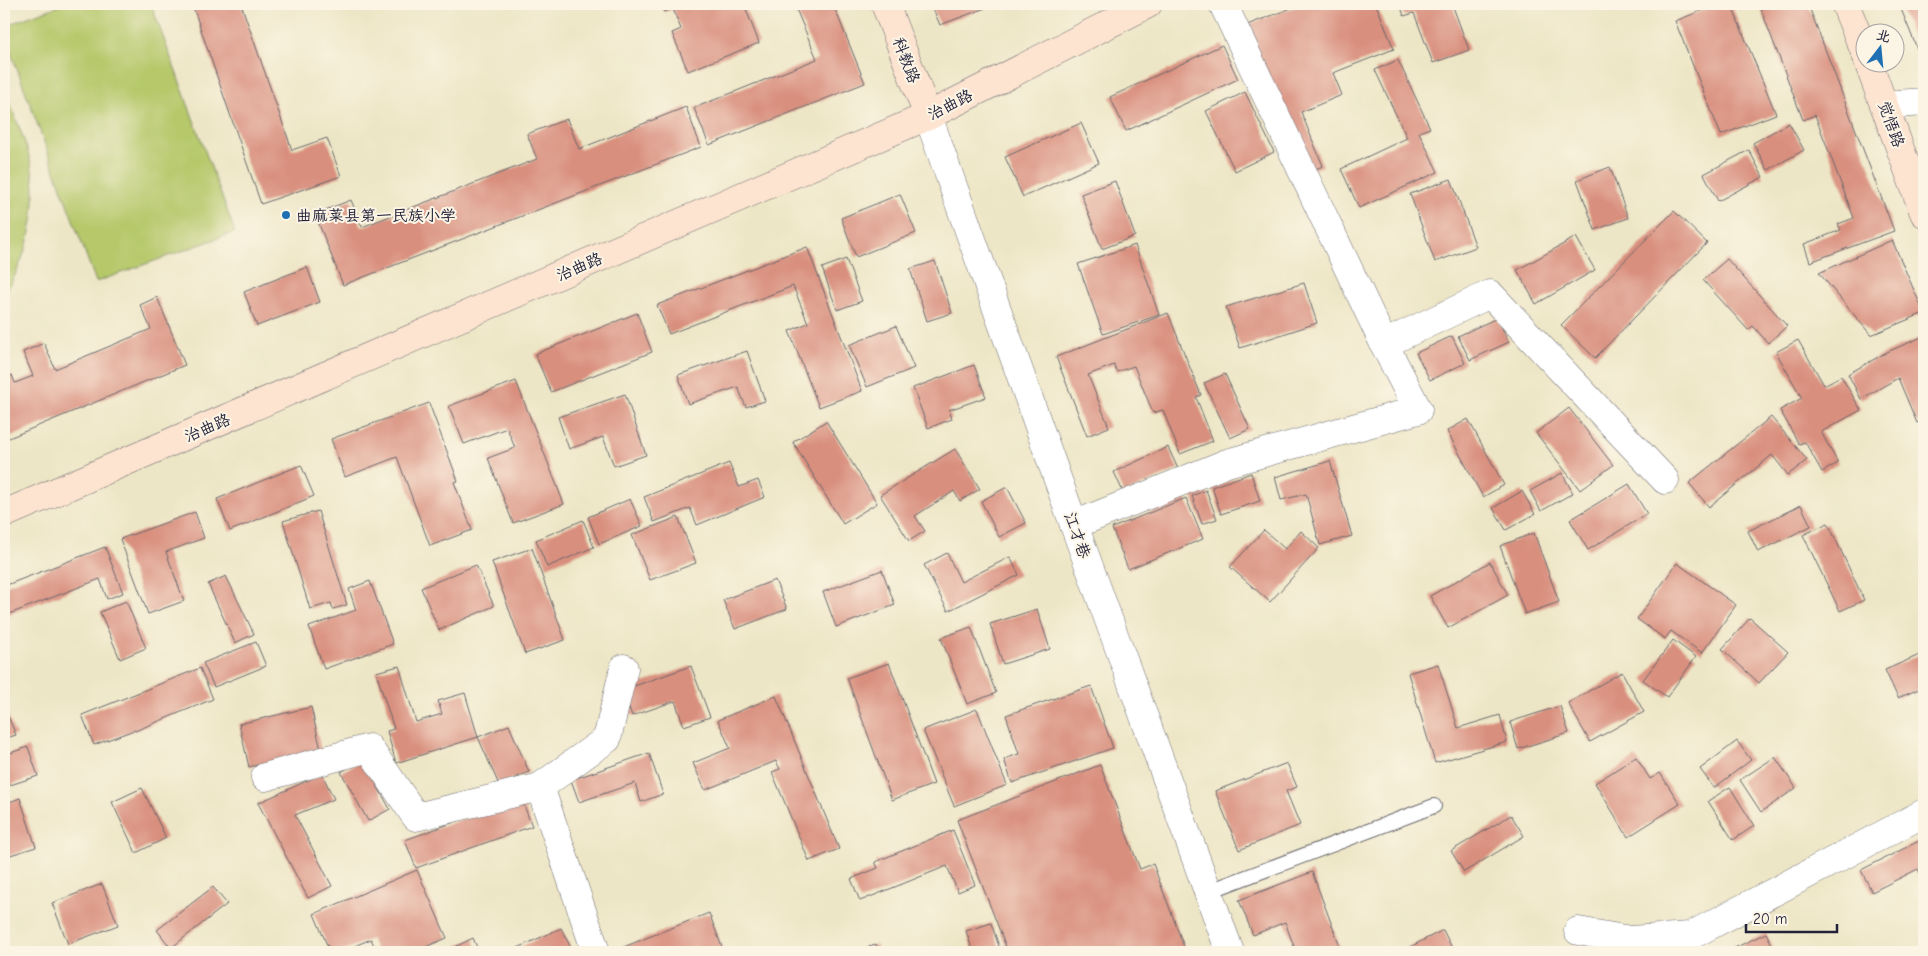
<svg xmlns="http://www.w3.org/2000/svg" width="1928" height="956" viewBox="0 0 1928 956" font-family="'Comic Neue','LXGW WenKai TC',sans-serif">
<rect width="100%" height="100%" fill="#fcf5e5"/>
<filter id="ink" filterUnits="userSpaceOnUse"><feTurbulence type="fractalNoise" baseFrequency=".02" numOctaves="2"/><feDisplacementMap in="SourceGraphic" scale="10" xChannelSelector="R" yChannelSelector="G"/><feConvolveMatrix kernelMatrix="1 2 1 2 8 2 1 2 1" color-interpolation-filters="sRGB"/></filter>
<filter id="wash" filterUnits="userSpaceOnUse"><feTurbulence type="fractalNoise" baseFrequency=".0096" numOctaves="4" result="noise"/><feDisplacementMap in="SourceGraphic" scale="20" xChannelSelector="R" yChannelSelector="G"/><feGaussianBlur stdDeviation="1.12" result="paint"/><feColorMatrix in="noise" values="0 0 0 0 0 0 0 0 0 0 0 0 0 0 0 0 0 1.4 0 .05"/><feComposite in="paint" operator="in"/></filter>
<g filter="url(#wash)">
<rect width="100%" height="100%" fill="#ede6c6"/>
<g fill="#b6c86b" stroke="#6c7553">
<path d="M64 4H151L235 232 96 282 4 34V26Z"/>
<path d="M4 88C12 111 24 135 30 160 41 206 29 255 4 295Z"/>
</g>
<g id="blocks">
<g fill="#d98f7e">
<path d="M192 4H241L292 150 327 138 341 176 261 204Z"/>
<path d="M661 4H730L731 6 744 4 759 43 688 71 672 33 681 29 673 9 664 12Z"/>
<path d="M794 4H833L865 83 709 145 694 108 817 59Z"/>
<path d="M931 4H996L940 25Z"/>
<path d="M1302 4H1376L1394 49 1333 73 1342 95 1301 112 1323 166 1305 173 1247 25Z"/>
<path d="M1400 4H1452L1469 50 1433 63 1414 13 1404 16Z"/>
<path d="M1719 4H1731L1776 114 1721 135 1675 21Z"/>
<path d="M1759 4H1808L1894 231 1810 262 1804 244 1841 230 1838 224 1854 218 1815 115 1803 120Z"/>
<path d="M1899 4H1924V66Z"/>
<path d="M1222 45 1238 79 1126 131 1110 97Z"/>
<path d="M1398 60 1430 128 1419 132 1438 172 1359 208 1341 169 1407 138 1375 70Z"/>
<path d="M1245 92 1274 152 1235 171 1206 111Z"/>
<path d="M686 107 701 147 343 285 315 214 351 200 362 227 537 159 527 134 567 119 579 149Z"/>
<path d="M1081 123 1099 163 1023 197 1005 157Z"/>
<path d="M1789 123 1804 150 1768 170 1753 143Z"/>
<path d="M1749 150 1763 177 1718 201 1704 174Z"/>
<path d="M1610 167 1628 218 1595 230 1577 180Z"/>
<path d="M1451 179 1476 247 1435 262 1410 194Z"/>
<path d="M1115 181 1135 236 1102 249 1081 194Z"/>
<path d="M900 194 916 233 856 257 841 218Z"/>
<path d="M1674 211 1707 243 1595 358 1561 325Z"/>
<path d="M1576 237 1595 270 1536 304 1517 270Z"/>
<path d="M1892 240 1924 313 1871 335 1819 273Z"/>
<path d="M1135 245 1159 315 1103 334 1078 264Z"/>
<path d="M807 247 862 391 819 407 789 331 808 323 793 286 669 334 657 305Z"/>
<path d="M846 259 862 301 837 310 822 268Z"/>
<path d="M1727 259 1787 326 1768 343 1753 326 1748 330 1703 280Z"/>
<path d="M935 261 952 313 927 321 910 269Z"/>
<path d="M307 267 320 302 257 326 244 292Z"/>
<path d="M1304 283 1317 323 1240 348 1226 307Z"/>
<path d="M157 297 185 365 4 440V378L12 375 15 383 33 376 23 352 44 343 55 369 151 329 140 305Z"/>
<path d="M637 313 652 352 551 392 535 354Z"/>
<path d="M1168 313 1201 395 1196 397 1213 441 1180 454 1163 410 1153 413 1134 366 1117 372 1114 365 1088 375 1109 427 1087 436 1056 357Z"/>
<path d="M1497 318 1509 342 1470 360 1458 336Z"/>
<path d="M896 326 914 368 867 387 849 345Z"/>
<path d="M1452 336 1465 363 1430 380 1416 353Z"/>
<path d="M1924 336V420L1917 423 1898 378 1861 399 1848 374 1887 352Z"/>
<path d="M1798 340 1824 385 1841 376 1861 410 1821 432 1838 463 1822 472 1805 442 1799 444 1780 410 1802 398 1776 352Z"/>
<path d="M747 351 765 401 746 407 738 387 688 404 678 375Z"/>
<path d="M974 365 986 397 949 410 952 419 928 428 913 388Z"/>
<path d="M1225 374 1250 429 1230 438 1204 383Z"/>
<path d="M516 381 564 504 513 523 488 458 515 448 507 428 464 444 449 406Z"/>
<path d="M625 394 646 455 614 466 603 437 569 449 558 417Z"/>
<path d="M429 403 458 481 454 482 472 530 430 546 397 457 345 477 331 439Z"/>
<path d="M1569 408 1613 465 1580 490 1536 433Z"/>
<path d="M1771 417 1807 460 1788 475 1772 455 1709 507 1689 483Z"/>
<path d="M1468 419 1504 485 1483 497 1447 431Z"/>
<path d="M826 421 877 503 843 524 793 442Z"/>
<path d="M1168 447 1178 469 1124 494 1114 472Z"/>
<path d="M955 449 980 489 960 501 954 491 915 516 925 531 909 541 880 495Z"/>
<path d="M1330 461 1352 536 1320 545 1306 494 1281 500 1275 477Z"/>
<path d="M729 463 739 487 758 480 765 497 697 525 690 508 654 522 644 497Z"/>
<path d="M301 465 314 496 230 531 217 499Z"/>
<path d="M1251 473 1260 501 1221 514 1212 487Z"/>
<path d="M1562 473 1573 493 1541 511 1530 491Z"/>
<path d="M1629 484 1647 514 1588 550 1570 520Z"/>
<path d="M1007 487 1026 523 999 537 981 501Z"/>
<path d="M1206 490 1217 519 1202 524 1192 496Z"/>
<path d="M1522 491 1535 514 1506 530 1493 508Z"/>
<path d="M1186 498 1203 539 1128 569 1112 528Z"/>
<path d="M630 499 642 526 599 544 588 517Z"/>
<path d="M1801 505 1811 526 1758 552 1748 531Z"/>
<path d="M318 511 347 605 333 609 331 603 310 609 283 521Z"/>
<path d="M195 512 204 538 166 552 184 601 148 614 120 539Z"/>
<path d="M678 517 696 563 650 580 632 535Z"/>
<path d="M583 520 594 547 547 567 536 540Z"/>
<path d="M1828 523 1864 600 1840 611 1803 535Z"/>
<path d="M1264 530 1285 549 1301 531 1319 548 1270 602 1230 567Z"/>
<path d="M1534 533 1559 602 1525 614 1500 546Z"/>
<path d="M105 547 123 593 107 599 100 579 4 616V586Z"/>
<path d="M532 548 565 640 525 654 492 562Z"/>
<path d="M947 553 961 582 1010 557 1019 575 948 611 924 565Z"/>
<path d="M1490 562 1508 595 1448 628 1430 596Z"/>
<path d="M1677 563 1736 605 1702 653 1671 631 1665 639 1637 619Z"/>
<path d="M476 565 494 606 439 630 421 588Z"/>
<path d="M882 570 895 605 836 627 823 592Z"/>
<path d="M226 576 254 634 235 643 208 584Z"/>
<path d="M775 580 787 609 735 629 723 600Z"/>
<path d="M370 581 393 644 324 669 309 627 356 610 349 589Z"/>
<path d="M126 601 146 648 120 659 100 612Z"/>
<path d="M1037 609 1050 649 1003 664 990 624Z"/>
<path d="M1750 618 1788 652 1759 683 1722 649Z"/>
<path d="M971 627 996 693 967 704 941 638Z"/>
<path d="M1673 640 1696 657 1667 697 1643 680Z"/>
<path d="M256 642 266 666 214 687 203 663Z"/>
<path d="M1924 653V687L1898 698 1885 670Z"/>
<path d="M889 663 934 784 892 800 847 678Z"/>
<path d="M1438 664 1458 728 1500 715 1507 742 1435 763 1408 673Z"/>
<path d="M399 666 416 722 442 714 438 701 465 693 478 737 396 763 387 731 394 729 376 672Z"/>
<path d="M691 666 710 717 684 726 675 701 632 716 623 690Z"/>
<path d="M200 668 213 699 135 731 134 730 94 745 82 715Z"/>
<path d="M1622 672 1644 712 1590 742 1568 703Z"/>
<path d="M1091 686 1113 748 1012 783 1004 759 1019 754 1006 715Z"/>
<path d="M776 696 839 849 809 861 772 772 780 769 776 761 705 790 693 763 730 748 718 720Z"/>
<path d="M1560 706 1569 733 1518 749 1510 722Z"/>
<path d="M311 707 321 750 249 767 239 724Z"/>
<path d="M977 709 1007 785 954 806 923 730Z"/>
<path d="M7 714 16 735 4 739V715Z"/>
<path d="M509 725 529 772 499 785 478 737Z"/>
<path d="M1737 741 1751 760 1714 788 1700 769Z"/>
<path d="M28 747 38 776 4 787V755Z"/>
<path d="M649 753 663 794 641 802 635 783 579 802 571 780Z"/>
<path d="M1636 757 1650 779 1660 773 1680 804 1628 837 1595 783Z"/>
<path d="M1775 757 1796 788 1761 812 1740 780Z"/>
<path d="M363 760 390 809 368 821 341 772Z"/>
<path d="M1287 763 1297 787 1286 791 1300 825 1239 850 1215 791Z"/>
<path d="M1100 765 1140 869 1153 864 1186 952H1008L957 820Z"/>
<path d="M322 774 334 799 295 815 332 886 308 898 258 803Z"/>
<path d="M1730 787 1754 826 1733 840 1708 801Z"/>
<path d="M142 788 166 838 136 853 112 802Z"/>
<path d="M20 798 36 847 4 857V804Z"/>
<path d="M521 798 532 826 416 868 405 840Z"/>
<path d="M1511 815 1524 836 1464 872 1451 851Z"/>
<path d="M953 830 975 885 958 892 947 866 860 901 851 879 878 868 875 862Z"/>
<path d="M1923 839 1924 882 1918 869 1872 892 1861 870Z"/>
<path d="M417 870 447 938 413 952H377L371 939 340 952H330L314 914Z"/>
<path d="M1312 872 1342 952H1296L1285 922 1253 935 1239 900Z"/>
<path d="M102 884 118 925 68 944 52 903Z"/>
<path d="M213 887 227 904 171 948 157 930Z"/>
<path d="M709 913 724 952H695L694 947 682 952H611Z"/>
<path d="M991 923 1001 952H973L966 931Z"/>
<path d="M561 928 573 952H509Z"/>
<path d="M1443 930 1454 952H1408L1406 949Z"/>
<path d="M1766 933 1776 952H1726Z"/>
<path d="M473 938 479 952H456L453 948Z"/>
<path d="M876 944 880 952H857Z"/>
</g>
</g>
</g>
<g filter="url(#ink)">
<use href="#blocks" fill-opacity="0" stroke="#69676c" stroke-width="1"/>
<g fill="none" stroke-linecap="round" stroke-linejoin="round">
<g stroke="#69676c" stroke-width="16">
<path id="lane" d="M1207 892 1434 806"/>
</g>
<g stroke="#69676c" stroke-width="29">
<g id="street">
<path d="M1885 105 1924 102"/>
<path d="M928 116 1074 525 1230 952"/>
<path d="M1384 344 1490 294 1665 480"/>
<path d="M1074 525 1227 463 1418 410 1384 344 1223 4"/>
<path d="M265 777 369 748 416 817 540 787 596 952"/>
<path d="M540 787 607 739 624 668"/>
<path d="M1578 931 1630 940 1690 936 1924 813"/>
</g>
</g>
<g stroke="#69676c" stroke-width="29">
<g id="secondary">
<path d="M885 4 928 116"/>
<path d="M1845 4 1866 55"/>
<path d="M1868 62 1924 213"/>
<path d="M4 514 928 116 1148 4"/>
</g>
</g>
<use href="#lane" stroke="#fff" stroke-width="14"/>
<use href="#street" stroke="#fff" stroke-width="28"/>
<use href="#secondary" stroke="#fde4d0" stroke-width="28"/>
</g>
</g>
<circle fill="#1f6fb2" stroke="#fcf5e5" stroke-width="2" cx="286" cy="215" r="5"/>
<g text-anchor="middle" stroke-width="4" stroke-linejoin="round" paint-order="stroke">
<g font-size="16" fill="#22223b" stroke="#fcf5e5">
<text transform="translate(907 60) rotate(69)" y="6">科教路</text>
<text transform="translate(950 104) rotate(-27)" y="6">治曲路</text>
<text transform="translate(1892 124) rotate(70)" y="6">觉悟路</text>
<text transform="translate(579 266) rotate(-23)" y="6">治曲路</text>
<text transform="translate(207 427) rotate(-23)" y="6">治曲路</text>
<text transform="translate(1078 535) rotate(70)" y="6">江才巷</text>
</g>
<g font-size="16" fill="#22223b" stroke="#fcf5e5" text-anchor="start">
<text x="296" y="221">曲麻莱县第一民族小学</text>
</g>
</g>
<rect width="1928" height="956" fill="none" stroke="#fcf5e5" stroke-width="20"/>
<g transform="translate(1880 48) rotate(16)"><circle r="24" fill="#fcf5e5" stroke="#a5a1a1"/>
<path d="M0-4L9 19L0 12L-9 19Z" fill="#1f6fb2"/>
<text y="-8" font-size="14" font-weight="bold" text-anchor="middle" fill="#22223b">北</text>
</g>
<path d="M1746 924v8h91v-8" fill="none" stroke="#22223b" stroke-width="2.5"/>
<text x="1753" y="924" font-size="15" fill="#22223b" stroke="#fcf5e5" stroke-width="4" paint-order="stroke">20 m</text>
</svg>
